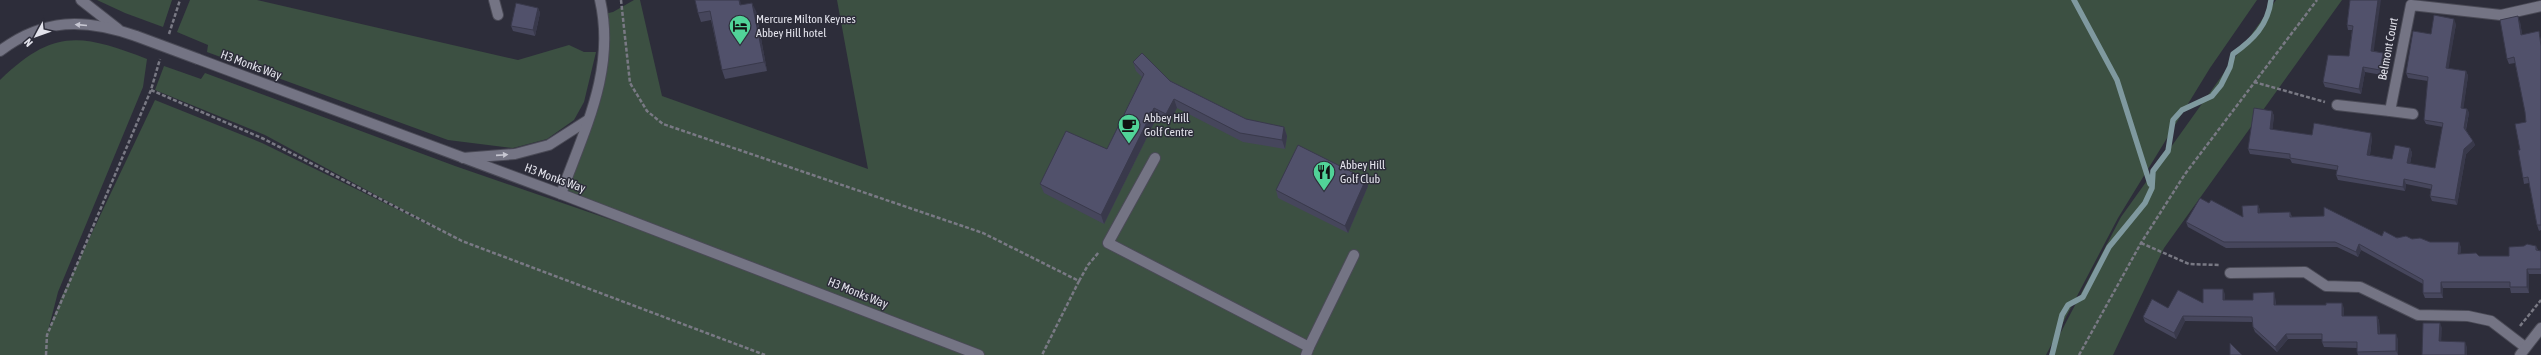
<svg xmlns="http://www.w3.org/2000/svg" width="2541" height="355" viewBox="0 0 2541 355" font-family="'Asap Condensed',sans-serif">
<rect width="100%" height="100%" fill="#2d2d3a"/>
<g fill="#3c5042">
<path d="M97 0H172L163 27 125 13Z"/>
<path d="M190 0H257L518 60 569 45 584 52H596L584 102 574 120 547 139 513 148 448 140 207 52 208 45 177 32Z"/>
<path d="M634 0H640L662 96 868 169 837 0H2257L2210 68 2118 218 2046 355H0V80C54 28 81 34 147 59L143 87 58 292 48 331 62 296 155 100 262 143 448 234 265 135 155 90 164 66 201 79 205 73 455 166 803 286 561 194 598 97 604 14 613 12Z"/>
<path d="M2276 0H2342L2164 248 2113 355H2049L2121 217Z"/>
</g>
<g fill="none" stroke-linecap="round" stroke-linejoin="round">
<g stroke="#7f999f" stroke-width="5.5">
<path d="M2074 0 2117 80 2150 184"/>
<path d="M2052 355 2062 315 2068 305 2083 297 2109 247 2145 203 2152 188 2153 171 2168 151 2173 120 2182 110 2212 96 2221 85 2230 67 2233 54C2253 40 2268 25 2271 0"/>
</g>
<g stroke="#4a4a56" stroke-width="12">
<path id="lane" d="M1309 347 1354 255"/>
</g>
<g stroke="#4a4a56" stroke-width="12">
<g id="street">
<path d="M494 0 498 15"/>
<path d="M2337 105 2390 111"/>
<path d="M2413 114 2390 111 2411 5 2501 15 2541 6"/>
<path d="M463 158 515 154 549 145 588 120"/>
<path d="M1155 158 1108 243 1309 347 1306 355"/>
<path d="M561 194C584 130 616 70 600 0"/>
<path d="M2230 273 2305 272 2326 286 2360 287 2418 315 2468 316 2491 321 2525 347"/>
<path d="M2520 355 2541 328"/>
</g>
</g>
<g stroke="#4a4a56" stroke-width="12">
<g id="secondary">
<path d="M81 0 118 29"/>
<path d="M0 51C44 18 84 18 136 36"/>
<path d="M198 59 561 194 979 355"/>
</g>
</g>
<g stroke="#797984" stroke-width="2.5" stroke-dasharray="4 2" stroke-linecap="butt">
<path d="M621 0 630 83 647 111 663 124 983 233 1079 281 1042 355"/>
<path d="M169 34 180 0"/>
<path d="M2254 82 2325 102"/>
<path d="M151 90 264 139 462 241 765 355"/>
<path d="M2141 243 2189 264 2219 265"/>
<path d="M1079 281 1088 265 1099 252"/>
<path d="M2520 326 2541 300"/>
<path d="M46 355 47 335 151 90 160 59"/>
<path d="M2079 355 2141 243 2185 174 2317 0"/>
</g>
<use href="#lane" stroke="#747484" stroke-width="10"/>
<use href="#street" stroke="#747484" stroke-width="10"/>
<use href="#secondary" stroke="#747484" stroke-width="10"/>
<g stroke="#4a4a56" stroke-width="12" stroke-linecap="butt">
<path id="secondary-bridge" d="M136 36 198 59"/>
</g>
<use href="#secondary-bridge" stroke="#747484" stroke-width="10"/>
</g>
<g fill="#46465c">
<path d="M2350 0 2374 51 2383 53 2384 58 2382 75 2365 72 2361 94 2325 87 2323 82 2349 56 2352 30H2348L2347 25Z"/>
<path d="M741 5 756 11 767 71 725 79 722 70 711 20 701 22 698 13Z"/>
<path d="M538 8 540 13 535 36 513 31 511 26Z"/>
<path d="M2520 22 2522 34 2540 37 2541 40V230L2539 231 2537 225 2529 183 2524 184 2523 178 2520 150 2526 122 2525 112 2515 63 2509 64 2507 59Z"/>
<path d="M2456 24 2448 68 2466 71 2468 76 2463 108 2467 109 2469 113 2466 130 2473 141 2475 145 2466 154 2457 205 2432 201 2430 196 2431 189 2406 184 2405 191 2338 180 2336 175 2337 170 2292 163 2290 159 2250 154 2248 149 2272 111 2274 116 2272 130 2312 135 2372 138 2370 155 2392 159 2410 148 2412 153 2410 164 2435 168 2443 127 2426 124 2424 120 2428 81 2408 78 2406 73 2431 34Z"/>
<path d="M1133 62 1246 119 1284 127 1287 136 1285 149 1243 142 1177 108 1169 123 1157 117 1104 224 1044 193 1040 184 1107 149 1142 77 1136 71Z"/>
<path d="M1366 179 1368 186 1348 233 1278 198 1276 190Z"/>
<path d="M2209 203 2243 217 2258 205 2260 210V213L2290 212 2292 217 2382 236 2412 239 2430 242H2459L2461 248 2460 254 2479 256H2509L2536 246 2538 250 2541 251V274H2529V293H2511L2510 288H2443V298H2425L2423 293V284L2361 250 2358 257 2337 247 2226 248 2188 227 2186 222Z"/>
<path d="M2274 292 2275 297 2276 305 2344 308V316H2377L2379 321 2380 334 2398 339V355H2358L2357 352V348L2324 347 2322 342V339H2288L2277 352 2255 332 2253 327V322L2185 321 2176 339 2145 322 2143 317 2168 308 2203 303 2225 294V300H2253Z"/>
</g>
<g fill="#39394b">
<path d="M739 0H740L743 14 740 5Z"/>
<path d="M2378 0H2381L2373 56 2371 51Z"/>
<path d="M752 3 756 11 767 71 764 62Z"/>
<path d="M538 8 540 13 535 36 533 30Z"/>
<path d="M2518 16 2520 22 2523 40 2521 35Z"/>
<path d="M2454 19 2456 24 2448 72 2446 68Z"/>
<path d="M2383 53 2384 58 2382 75 2380 70Z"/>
<path d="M2363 67 2365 72 2361 94 2359 89Z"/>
<path d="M2466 71 2468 76 2463 112 2461 108Z"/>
<path d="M1174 99 1177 108 1169 123 1166 114Z"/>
<path d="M1154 108 1157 117 1104 224 1101 215Z"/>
<path d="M2467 109 2469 113 2465 132 2464 128Z"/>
<path d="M2272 111 2274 116 2272 134 2270 129Z"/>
<path d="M1284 127 1287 136 1285 149 1282 140Z"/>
<path d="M2371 133 2372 138 2369 160 2367 155Z"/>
<path d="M2473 141 2475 145 2466 154 2457 205 2455 200 2464 149Z"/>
<path d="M2410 148 2412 153 2409 168 2407 163Z"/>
<path d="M1366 179 1368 186 1348 233 1345 226Z"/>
<path d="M2404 179 2406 184 2405 191 2403 187Z"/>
<path d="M2258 205 2260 210V218L2258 213Z"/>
<path d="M2459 242 2461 248 2460 259 2458 254Z"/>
<path d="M2359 244 2361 250 2358 257 2356 252Z"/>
<path d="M2527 269 2529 274V293L2527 287Z"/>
<path d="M2441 282 2443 288V298L2441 293Z"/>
<path d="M2223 289 2225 294V305L2223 300Z"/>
<path d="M2274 292 2275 297 2276 310 2274 305Z"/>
<path d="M2342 303 2344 308V322L2342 316Z"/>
<path d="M2183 316 2185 321 2176 339 2174 333Z"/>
<path d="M2377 316 2379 321 2380 340 2378 334Z"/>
<path d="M2440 323 2442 328 2441 346 2439 341Z"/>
<path d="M2286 334 2288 339 2277 352 2275 347Z"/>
<path d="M2396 334 2398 339V355L2396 351Z"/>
<path d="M2465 342 2467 347V355H2465Z"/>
</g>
<g fill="#51516b" stroke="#39394b">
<path d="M695 0H739L740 5 752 3 764 62 722 70 710 11 698 13Z"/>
<path d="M2350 0H2378L2371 51 2383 53 2380 70 2363 67 2359 89 2323 82 2328 55 2349 56 2353 26 2347 25Z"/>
<path d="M516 3 538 8 533 30 511 26Z"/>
<path d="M2434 15 2454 19 2446 68 2466 71 2461 108 2467 109 2464 128 2473 141 2464 149 2455 200 2430 196 2432 185 2404 179 2403 187 2336 175 2338 166 2290 158V154L2248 149 2254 108 2272 111 2270 129 2312 135 2314 123 2371 133 2367 155 2392 159 2395 145 2410 148 2407 163 2435 168 2443 123 2424 120 2428 77 2406 73 2413 31 2431 34Z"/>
<path d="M2518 16 2521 35 2539 31 2541 46V225H2537L2528 177 2523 178 2518 150H2520L2515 124 2526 122 2525 112 2514 57 2507 59 2500 20Z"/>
<path d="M1142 53 1170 81 1246 119 1284 127 1282 140 1240 133 1174 99 1166 114 1154 108 1101 215 1040 184 1066 131 1107 149 1144 74 1133 62Z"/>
<path d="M1298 145 1366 179 1345 226 1276 190Z"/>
<path d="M2200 198 2209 203 2211 200 2243 217 2242 206 2258 205V213L2290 212V217L2324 216V207L2382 236 2384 231 2397 238 2406 236 2412 239 2420 238 2430 242H2459L2458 254 2476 253 2479 256H2509V247L2524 246 2527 244 2536 246V250L2541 251V269H2527V287H2510V282H2441V293H2423V280L2359 244 2356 252 2335 242H2224L2186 222Z"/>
<path d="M2203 289H2223V300H2253V293L2274 292V305H2326V303H2342V316H2377L2378 334H2396V351L2357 352V342H2322V334H2286L2275 347 2253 327 2252 317 2183 316 2174 333 2143 317 2152 299 2168 308 2178 290 2203 303Z"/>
<path d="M2423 323H2440L2439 341 2465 342V355H2422Z"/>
<path d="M2230 343 2242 355H2230Z"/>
</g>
<defs><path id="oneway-solid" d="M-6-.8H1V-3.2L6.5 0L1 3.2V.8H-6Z"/></defs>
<g fill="#c6c6d1">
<use href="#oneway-solid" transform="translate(81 25) rotate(-175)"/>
<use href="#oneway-solid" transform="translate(502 155) rotate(-4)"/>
</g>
<defs>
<g id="hotel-pin" transform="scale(1.15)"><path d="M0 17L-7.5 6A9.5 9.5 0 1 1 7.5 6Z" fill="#51d398" stroke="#2d2d3a"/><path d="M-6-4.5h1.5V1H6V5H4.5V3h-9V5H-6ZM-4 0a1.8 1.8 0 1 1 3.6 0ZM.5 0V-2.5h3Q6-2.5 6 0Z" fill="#111"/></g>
<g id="cafe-pin" transform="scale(1.15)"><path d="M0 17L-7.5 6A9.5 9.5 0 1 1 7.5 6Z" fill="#51d398" stroke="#2d2d3a"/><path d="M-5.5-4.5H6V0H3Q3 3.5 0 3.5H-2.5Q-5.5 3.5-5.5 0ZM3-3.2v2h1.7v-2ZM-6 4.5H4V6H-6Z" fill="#111"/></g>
<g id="restaurant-pin" transform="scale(1.15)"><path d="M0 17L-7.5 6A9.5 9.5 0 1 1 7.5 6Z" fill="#51d398" stroke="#2d2d3a"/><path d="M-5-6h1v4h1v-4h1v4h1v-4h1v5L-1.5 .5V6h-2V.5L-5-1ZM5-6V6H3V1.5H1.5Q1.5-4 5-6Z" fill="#111"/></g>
</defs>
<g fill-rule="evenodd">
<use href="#hotel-pin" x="740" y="26"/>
<use href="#cafe-pin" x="1129" y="125"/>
<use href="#restaurant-pin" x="1324" y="172"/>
</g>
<g text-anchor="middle" stroke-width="3" stroke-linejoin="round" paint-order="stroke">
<g font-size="12" fill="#e2e2eb" stroke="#2d2d3a" text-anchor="start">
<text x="756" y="23">Mercure Milton Keynes<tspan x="756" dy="14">Abbey Hill hotel</tspan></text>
<text x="1144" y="122">Abbey Hill<tspan x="1144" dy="14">Golf Centre</tspan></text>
<text x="1340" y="169">Abbey Hill<tspan x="1340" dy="14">Golf Club</tspan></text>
</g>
<g font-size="12" fill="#e2e2eb" stroke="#2d2d3a">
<text transform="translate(2388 49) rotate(-79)" y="4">Belmont Court</text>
<text transform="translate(251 65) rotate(20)" y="4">H3 Monks Way</text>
<text transform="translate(555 178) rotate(20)" y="4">H3 Monks Way</text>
<text transform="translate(858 293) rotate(22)" y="4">H3 Monks Way</text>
</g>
</g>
<g transform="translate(36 36) rotate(229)" stroke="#2d2d3a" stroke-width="3" paint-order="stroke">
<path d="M0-3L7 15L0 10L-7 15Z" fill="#e2e2eb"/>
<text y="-6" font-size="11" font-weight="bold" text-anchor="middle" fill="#e2e2eb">N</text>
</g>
</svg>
